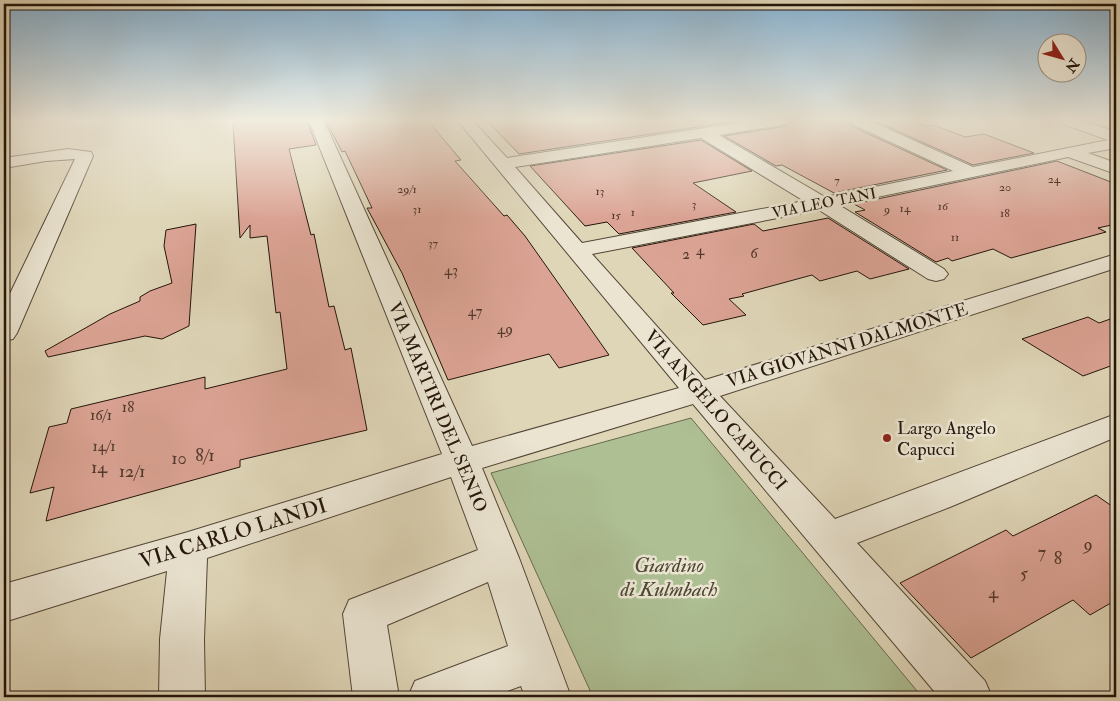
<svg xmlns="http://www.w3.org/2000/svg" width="1120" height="701" viewBox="0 0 1120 701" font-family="'IM FELL Double Pica',serif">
<rect width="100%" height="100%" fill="#dfd6b8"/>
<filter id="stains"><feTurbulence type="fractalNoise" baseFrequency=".004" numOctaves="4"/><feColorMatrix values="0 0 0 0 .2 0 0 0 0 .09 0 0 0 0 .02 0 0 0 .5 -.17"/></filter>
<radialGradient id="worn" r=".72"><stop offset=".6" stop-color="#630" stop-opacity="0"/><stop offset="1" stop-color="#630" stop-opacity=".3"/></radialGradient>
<path fill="#adbf93" stroke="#686a4f" d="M691 418 922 697H593L491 473Z"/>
<g fill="#dba394" stroke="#24150b">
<path d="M249 121H307L316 145 289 149 311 235 314 234 329 307 334 306 345 350 351 348 367 430 240 460V467L46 521 54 487 30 493 49 427 67 423 71 409 205 377V389L287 369 280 312 276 313 267 236 250 238V225L240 238 233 123Z"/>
<path d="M326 121H428L461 160 455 161 504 216 507 215 525 236 609 355 559 368 549 354 448 380 402 273 367 208H372L345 151 342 152Z"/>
<path d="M487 121H737L519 154Z"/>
<path d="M791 121H848L851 126 947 170 834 193 782 165 776 166 724 136 787 126Z"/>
<path d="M875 121H913L926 126 934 125 965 137 984 134 1034 153 973 165Z"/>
<path d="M701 140 752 171 693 183 736 212 619 234 607 222 585 226 530 166Z"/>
<path d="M1057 161 1116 184V224L1098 228 1106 232 1011 258 993 249 952 261 948 258 936 262 855 212 865 210 854 204Z"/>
<path d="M828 218 909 269 870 279 857 271 820 281 812 275 742 294 744 296 729 299 746 315 703 325 671 293H674L632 248 754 224 763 231Z"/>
<path d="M196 224 189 326 162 339 145 336 48 357 45 351 110 314 140 301V297L150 291 172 283 164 246 166 230Z"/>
<path d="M1088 317 1099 323 1116 317V364L1083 376 1022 339Z"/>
<path d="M1096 495 1116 509V600L1090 615 1073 600 971 658 900 583 1006 530 1013 536Z"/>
</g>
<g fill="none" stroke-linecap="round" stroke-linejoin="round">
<g stroke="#534536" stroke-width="2">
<g id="street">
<path d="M309 121H324L472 446 679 388 458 121H473L507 158 751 121H789L787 124 782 125 719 135 825 197 953 171 852 124 850 121H870L973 167 1108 140 1063 124 1061 121H1084L1116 132V148L1088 153 1116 163V174L1068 157 839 205 944 269 948 274 944 279 936 281 928 279 819 210 592 254 705 380 1116 254V268L720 396 835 519 1116 414V437L950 507 857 543 985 681 992 697H939L693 404 482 468 519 558 571 697H525L521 686 491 697H408L415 681 508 646 488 582 387 625 399 697H353L343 614 349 600 478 550 451 477 207 558 204 639 205 697H159L160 639 167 571 4 622V584L188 532 442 454ZM701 138 804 201 582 243 515 167Z"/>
<path d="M68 149 91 152 93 156 17 333 13 339 4 341V306L75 159 46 161 4 168V158Z"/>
</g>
</g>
<use href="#street" fill="#eae4d1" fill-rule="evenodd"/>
</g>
<linearGradient id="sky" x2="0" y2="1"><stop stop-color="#88b5d6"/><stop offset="0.55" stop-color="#f1eddf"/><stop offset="1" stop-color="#f1eddf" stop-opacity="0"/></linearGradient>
<rect width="1120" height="219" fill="url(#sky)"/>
<circle fill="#8f2418" stroke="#eae4d1" stroke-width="2" cx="887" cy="438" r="5"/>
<g text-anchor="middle" stroke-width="5" stroke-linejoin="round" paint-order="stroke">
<g font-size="12" fill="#52382d">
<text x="1054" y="183">24</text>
<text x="837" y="184">7</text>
<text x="1005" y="191">20</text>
<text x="407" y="193">29/1</text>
<text x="600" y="195">13</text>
<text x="694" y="208">3</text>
<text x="943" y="210">16</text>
<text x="905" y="212">14</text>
<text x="417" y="213">31</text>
<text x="887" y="213">9</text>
<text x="633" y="216">1</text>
<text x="1005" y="217">18</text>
<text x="616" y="219">15</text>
<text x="955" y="241">11</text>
<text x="433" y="247">37</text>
</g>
<g font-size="15" fill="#24150b" stroke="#eae4d1">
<text transform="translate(824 203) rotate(-11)" y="5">VIA LEO TANI</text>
</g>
<g font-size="15" fill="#52382d">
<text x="700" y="255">4</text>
<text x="754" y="258">6</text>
<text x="686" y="259">2</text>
<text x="451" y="275">43</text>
<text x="475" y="316">47</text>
<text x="505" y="334">49</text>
<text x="128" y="412">18</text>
<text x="101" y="420">16/1</text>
<text x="104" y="451">14/1</text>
</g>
<g font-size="18" fill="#24150b" stroke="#eae4d1">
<text transform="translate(847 345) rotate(-17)" y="6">VIA GIOVANNI DALMONTE</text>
<text transform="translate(438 407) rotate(67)" y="6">VIA MARTIRI DEL SENIO</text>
<text transform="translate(716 410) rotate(49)" y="6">VIA ANGELO CAPUCCI</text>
</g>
<g font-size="18" fill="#24150b" stroke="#eae4d1" text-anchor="start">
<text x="897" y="434">Largo Angelo<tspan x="897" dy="21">Capucci</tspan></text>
</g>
<g font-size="18" fill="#52382d">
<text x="205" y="461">8/1</text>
<text x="179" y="464">10</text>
<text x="99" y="473">14</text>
<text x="132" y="477">12/1</text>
<text x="1088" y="550">9</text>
<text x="1042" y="558">7</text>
<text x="1058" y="564">8</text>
<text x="1024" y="579">5</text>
<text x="993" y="598">4</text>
</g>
<g font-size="21" fill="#24150b" stroke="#eae4d1">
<text transform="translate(233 533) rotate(-17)" y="7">VIA CARLO LANDI</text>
</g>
<g font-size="21" font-style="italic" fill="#4d4834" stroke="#eae4d1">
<text x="669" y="572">Giardino<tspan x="669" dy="24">di Kulmbach</tspan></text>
</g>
</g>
<rect width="1120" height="701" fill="none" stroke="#dfd6b8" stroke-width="20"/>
<rect x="5" y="5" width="1110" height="691" fill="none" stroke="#24150b" stroke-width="2.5"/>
<rect x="10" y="10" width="1100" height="681" fill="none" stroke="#24150b"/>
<g transform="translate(1062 58) rotate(127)"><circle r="24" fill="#eae4d1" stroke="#9b9182"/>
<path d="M0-4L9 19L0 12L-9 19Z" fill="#8f2418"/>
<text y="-8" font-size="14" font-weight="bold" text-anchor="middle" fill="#24150b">N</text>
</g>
<rect width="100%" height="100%" filter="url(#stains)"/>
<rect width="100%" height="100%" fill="url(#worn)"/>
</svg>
